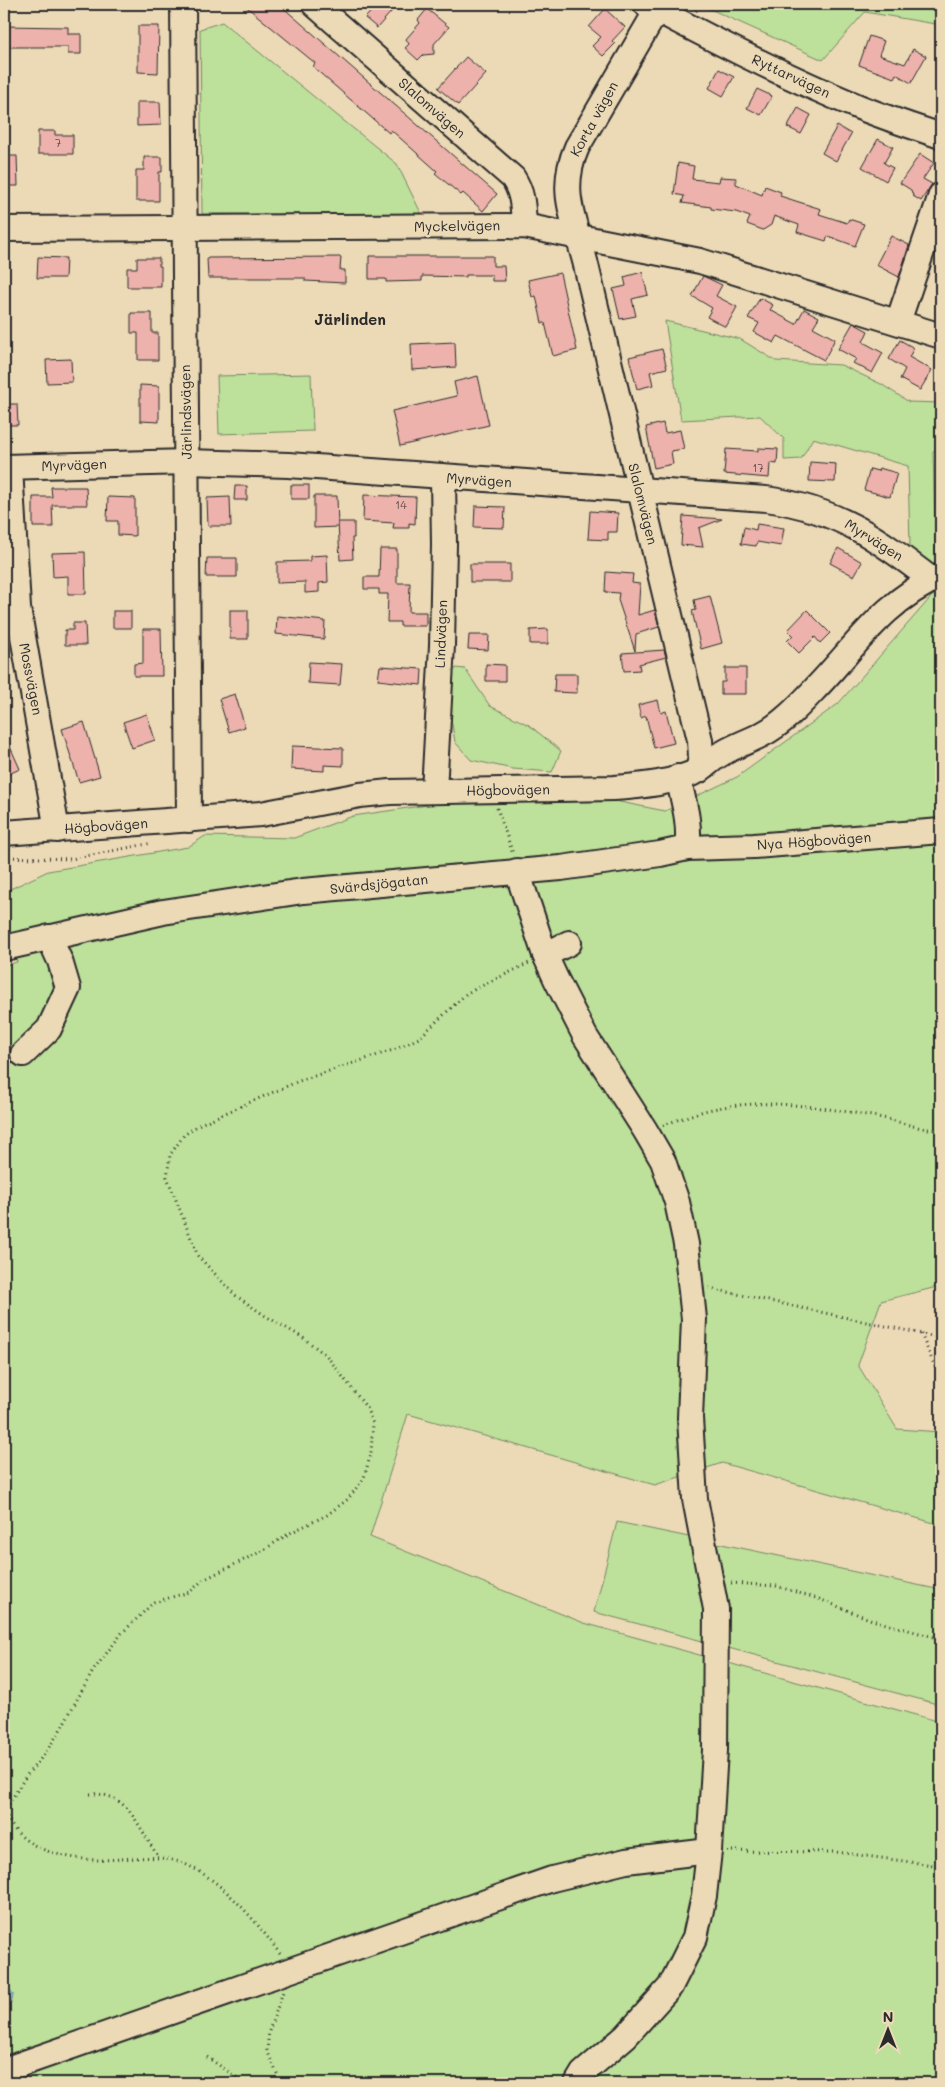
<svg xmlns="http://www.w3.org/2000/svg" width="945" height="2087" viewBox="0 0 945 2087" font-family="Mali,sans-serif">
<rect width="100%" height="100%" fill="#ecdab7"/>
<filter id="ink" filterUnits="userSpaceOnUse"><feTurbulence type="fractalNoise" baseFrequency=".02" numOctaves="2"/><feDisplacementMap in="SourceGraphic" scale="10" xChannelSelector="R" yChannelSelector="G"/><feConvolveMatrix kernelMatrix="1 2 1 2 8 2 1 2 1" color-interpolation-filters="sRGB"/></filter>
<g filter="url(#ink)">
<g fill="#bde09a" stroke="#748662">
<path d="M699 4H941V25L865 12 823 60Z"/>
<path d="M222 22 397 164 422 215 202 214 200 29Z"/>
<path d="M665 321 740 339 776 361 841 365 881 384 909 402 941 403V450L933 451 936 564 921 562 910 546 908 466 813 438 801 459 784 460V439L760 416 681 420Z"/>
<path d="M311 374 313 431 219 434 217 376Z"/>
<path d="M941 592V1286L881 1301 858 1365 897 1429 941 1432V1525L722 1463 655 1485 408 1414 370 1537 584 1623 941 1722V2083H4V2008L11 2002 13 1995 4 1978V966L17 962 4 917V892L48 871 188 847 205 836 294 838 353 816 435 804 615 801 665 811 737 777 838 704 932 596Z"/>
<path d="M456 668 465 669 490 706 529 725 561 751 552 772 513 769 471 760 455 742 450 713 451 675Z"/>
<path d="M617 1522 941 1590V1705L594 1612Z"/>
</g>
<path fill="#8bccec" stroke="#658c9f" d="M4 1978 13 1995 11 2002 4 2008Z"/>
<g fill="#edb2ab" stroke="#2b2b2b">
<path d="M243 4H279L497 194 483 211 463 193 461 195 435 173 437 171 391 130 389 133 313 67 315 63Z"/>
<path d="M378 4H398L377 28 365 18Z"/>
<path d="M427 9 449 27 434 44V54L423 55 418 60 405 48 409 44 406 39 420 23 418 20Z"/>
<path d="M605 9 625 27 612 41 615 44 603 56 592 46 601 37 589 27Z"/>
<path d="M4 26 68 27V34H81V54H68V47H4Z"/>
<path d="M138 26H159L158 73 138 72Z"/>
<path d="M869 36 884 41 879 55 905 64 913 49 926 56 911 83 896 74 894 78 859 65Z"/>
<path d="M466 57 486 74 458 105 438 88Z"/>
<path d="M719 69 734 77 723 96 709 88Z"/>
<path d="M757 89 772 96 761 115 747 108Z"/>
<path d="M137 102H160L161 125 137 126Z"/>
<path d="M798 108 811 115 801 134 787 127Z"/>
<path d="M837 126 851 134 836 161 822 153Z"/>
<path d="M38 131H55V135H73V154H38Z"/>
<path d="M878 139 893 147 884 163 893 168 886 181 862 167Z"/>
<path d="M920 154 934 163 923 179 932 184 921 201 913 196 911 190 900 183Z"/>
<path d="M4 156H17L18 186H4Z"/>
<path d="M144 157H162V172H159V201H136V170H144Z"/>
<path d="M678 163 694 166 692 179 719 182 720 177 736 178V184L762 195 765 186 781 192 780 196 821 209 819 214 847 223 849 219 864 224 855 246 828 236 826 241 797 232 799 225 774 216 771 225 763 230 747 224 750 217 736 212 711 209V207L682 203 684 196 674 194Z"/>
<path d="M891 236 909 245 899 277 876 265Z"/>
<path d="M369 256H493V266H504L505 281H492V275H466V277L422 276V281L386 282V279H369Z"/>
<path d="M38 257 66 258 65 278H37Z"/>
<path d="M341 257 340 270H345V283L305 281V278H208L207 258Z"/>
<path d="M137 258H159V266H161V287H127V268H137Z"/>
<path d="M642 272 648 295 632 299 636 316 620 319 613 289 626 286 624 277Z"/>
<path d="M560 273 577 350 553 356 545 323H542L536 296 532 297 528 280Z"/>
<path d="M703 276 722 285 716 296 737 307 726 327 707 317 712 308 692 296Z"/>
<path d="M760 298 773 305 770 310 796 324 804 309 819 317 813 327 835 339 824 360 778 336 774 343 754 332 759 323 748 318Z"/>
<path d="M131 313H152V333H158V360H138V333H131Z"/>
<path d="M853 323 868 331 863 342 883 353 872 373 853 363 856 359 838 349Z"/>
<path d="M900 340 914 348 909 357 932 370 920 390 900 379 905 369 889 359Z"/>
<path d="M455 342 456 367 412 370 411 344Z"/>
<path d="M662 349 667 368 650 372 653 385 637 389 629 357Z"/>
<path d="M71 359 72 382 47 383 46 360Z"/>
<path d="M478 376 489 425 400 446 392 411 457 396 454 382Z"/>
<path d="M140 385 159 386V422L140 421Z"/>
<path d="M5 404H17L18 425H5Z"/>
<path d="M663 423 665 433 680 430 684 449 671 451 673 464 654 468 646 427Z"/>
<path d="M758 448 778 449 777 464 770 463 769 478 724 474 726 449 758 451Z"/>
<path d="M810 462 836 464 835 482 809 481Z"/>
<path d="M879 468 897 473 890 497 864 490 870 469 878 471Z"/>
<rect x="291" y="485" width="18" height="14"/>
<path d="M235 486H247V500H234Z"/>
<path d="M51 487H86L87 505H52L53 527H33V497H52Z"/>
<path d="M364 495 416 497 415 524 409 523V528H393L394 523 363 521Z"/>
<path d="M314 496H337L338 527 314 528Z"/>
<path d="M108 497 135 498V536L118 535V521H107Z"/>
<path d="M230 497 231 526H208L207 498Z"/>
<path d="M475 506 505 507 504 528 474 527Z"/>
<path d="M590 511 618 513 617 532H608V540L588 539Z"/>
<path d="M683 516 722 519 699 528 703 547 681 545Z"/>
<path d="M338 522H354V538H352L353 559 340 560Z"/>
<path d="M757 524 784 528 781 546 757 542 756 546 741 544 744 527 756 530Z"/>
<path d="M838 548 862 562 854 576 830 563Z"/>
<path d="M380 549H397V583H410L409 612H426V626H400V622H387L388 594H379V589H364V577H379Z"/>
<path d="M85 552 86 594H68V576L53 577 52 553Z"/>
<path d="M327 555 328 582 319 583V592L305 593V582L277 583V562L310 561V556Z"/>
<path d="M207 558H237V577H206Z"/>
<rect x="470" y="564" width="40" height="18"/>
<path d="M606 572 633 574 632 583 640 584 638 615 655 610 659 627 636 634 635 651 618 600 619 593 605 592Z"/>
<path d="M710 596 722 643 701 649 692 611 696 610 694 600Z"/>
<rect x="230" y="610" width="18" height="29"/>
<path d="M807 610 830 633 820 643 815 637 799 653 787 641 793 635 788 630Z"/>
<rect x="113" y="611" width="18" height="17"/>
<path d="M277 616 325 621 324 639 276 634Z"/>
<path d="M73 623H85L86 645H65V630H73Z"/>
<path d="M143 629H161L162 676H134V664L143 663Z"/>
<path d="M548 629V644H530V630Z"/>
<path d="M469 635H489L488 650 468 649Z"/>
<path d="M664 650 666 657 639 664 640 670 624 671 622 653Z"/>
<path d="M309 662 342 664 340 685 308 683Z"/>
<path d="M486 664 505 665V681H486Z"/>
<path d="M380 666 422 669 421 685 378 680Z"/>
<path d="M725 668H746V694H721V682H725Z"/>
<path d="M555 674H577V693L554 692Z"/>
<path d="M235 694 245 727 229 732 219 699Z"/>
<path d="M658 700 661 713 666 711 674 743 654 748 646 716 641 718 638 705Z"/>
<path d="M147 714 155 740 132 748 123 722Z"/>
<path d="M84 722 100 776 79 782 62 729Z"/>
<path d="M4 733 20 769 4 776Z"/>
<path d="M292 746 343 748V766L324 765V771L291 769Z"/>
</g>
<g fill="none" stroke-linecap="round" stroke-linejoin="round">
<g stroke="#2b2b2b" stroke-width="28">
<g id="minor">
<path d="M183 4 189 820"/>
<path d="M314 4 513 178C523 193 523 207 524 226"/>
<path d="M646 4C715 41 786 77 859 107 886 118 914 127 941 136"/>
<path d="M657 10 577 147C558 190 574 219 585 261L700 740 701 757 698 771"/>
<path d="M4 229 524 226 700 261 941 336"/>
<path d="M898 322 941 195"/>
<path d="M4 467 187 462 288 465 766 499C837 509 876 537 932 580"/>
<path d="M10 467 18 608 57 830"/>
<path d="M678 777C683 800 691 824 687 848"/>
<path d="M434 791 442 645 444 544 443 477"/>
<path d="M4 833 261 814 360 795 390 792 614 788C640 786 676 783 699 770 707 765 714 757 723 753 735 746 749 741 761 735 781 725 798 707 813 691 855 648 884 600 941 576"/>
<path d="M517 871 545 955 556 979 585 1036 645 1130 663 1161 677 1202 686 1244 694 1319 690 1418 695 1499 716 1609 715 1750 709 1851 704 1896 695 1937 670 1987 626 2036 583 2073 577 2083"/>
<path d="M4 948 163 912 303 891 561 868 660 854 687 848 754 846 941 831"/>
<path d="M545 955 569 943"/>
<path d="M23 1054 49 1029 68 988 60 961 49 937"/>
<path d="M4 2070 552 1879 626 1861 709 1851"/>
</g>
</g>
<g stroke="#2b2b2b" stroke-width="3" stroke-dasharray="1 4" stroke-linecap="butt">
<path d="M696 11 702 4"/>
<path d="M497 808 513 854"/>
<path d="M4 857 71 859 152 843"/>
<path d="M663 1125C681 1119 699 1111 718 1108 769 1098 826 1108 878 1117 899 1121 919 1130 941 1130"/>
<path d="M709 1288 941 1338"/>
<path d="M921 1334 941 1381"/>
<path d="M731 1583 776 1586 819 1599 872 1620 941 1639"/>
<path d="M90 1794C131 1792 138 1830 159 1857"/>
<path d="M727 1851 836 1852 941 1866"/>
<path d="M280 1954C257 1922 224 1882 187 1865 159 1852 129 1860 100 1860 64 1859 15 1849 5 1810L26 1776 44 1755 59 1732 93 1671 122 1633 154 1602 190 1592 203 1580 262 1551 290 1533 327 1515 348 1499 364 1478 371 1453 373 1424 366 1407 326 1355 302 1337 264 1315 235 1295 198 1256 167 1177 170 1155 184 1135 200 1124 299 1081 396 1049 419 1038 467 993 529 963"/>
<path d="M207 2057 245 2083"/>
<path d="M281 2083 267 2050 269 2031 283 1992"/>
</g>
<use href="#minor" stroke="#ecdab7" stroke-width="24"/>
</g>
</g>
<g text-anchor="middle" stroke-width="5" stroke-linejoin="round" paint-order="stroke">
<g font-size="11" fill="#5c4d4b">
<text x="58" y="147">7</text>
<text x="758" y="472">17</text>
<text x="401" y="509">14</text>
</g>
<g font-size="14" fill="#2b2b2b" stroke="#ecdab7">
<text transform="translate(791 76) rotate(25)" y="5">Ryttarvägen</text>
<text transform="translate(432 108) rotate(41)" y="5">Slalomvägen</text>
<text transform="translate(594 119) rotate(-61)" y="5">Korta vägen</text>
<text transform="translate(457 226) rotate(-1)" y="5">Myckelvägen</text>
<text transform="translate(186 412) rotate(-91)" y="5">Järlindsvägen</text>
<text transform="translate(74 465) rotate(-2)" y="5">Myrvägen</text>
<text transform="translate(479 480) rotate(4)" y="5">Myrvägen</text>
<text transform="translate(643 504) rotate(76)" y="5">Slalomvägen</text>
<text transform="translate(874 540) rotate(32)" y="5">Myrvägen</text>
<text transform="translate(441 634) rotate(-88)" y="5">Lindvägen</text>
<text transform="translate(31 679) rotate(79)" y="5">Mossvägen</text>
<text transform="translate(508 790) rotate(-1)" y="5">Högbovägen</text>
<text transform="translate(106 826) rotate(-4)" y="5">Högbovägen</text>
<text transform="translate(814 841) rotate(-4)" y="5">Nya Högbovägen</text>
<text transform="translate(379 884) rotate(-6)" y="5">Svärdsjögatan</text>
</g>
<g font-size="15" font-weight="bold" fill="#2b2b2b" stroke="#ecdab7">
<text x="350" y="325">Järlinden</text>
</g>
</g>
<rect width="945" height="2087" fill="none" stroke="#ecdab7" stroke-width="20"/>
<rect x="10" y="10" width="925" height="2067" fill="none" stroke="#2b2b2b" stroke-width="2" filter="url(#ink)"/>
<g transform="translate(888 2030)" stroke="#ecdab7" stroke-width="4" paint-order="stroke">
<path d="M0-4L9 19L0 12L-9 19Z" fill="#2b2b2b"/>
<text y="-8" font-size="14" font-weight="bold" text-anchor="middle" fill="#2b2b2b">N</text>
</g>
</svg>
